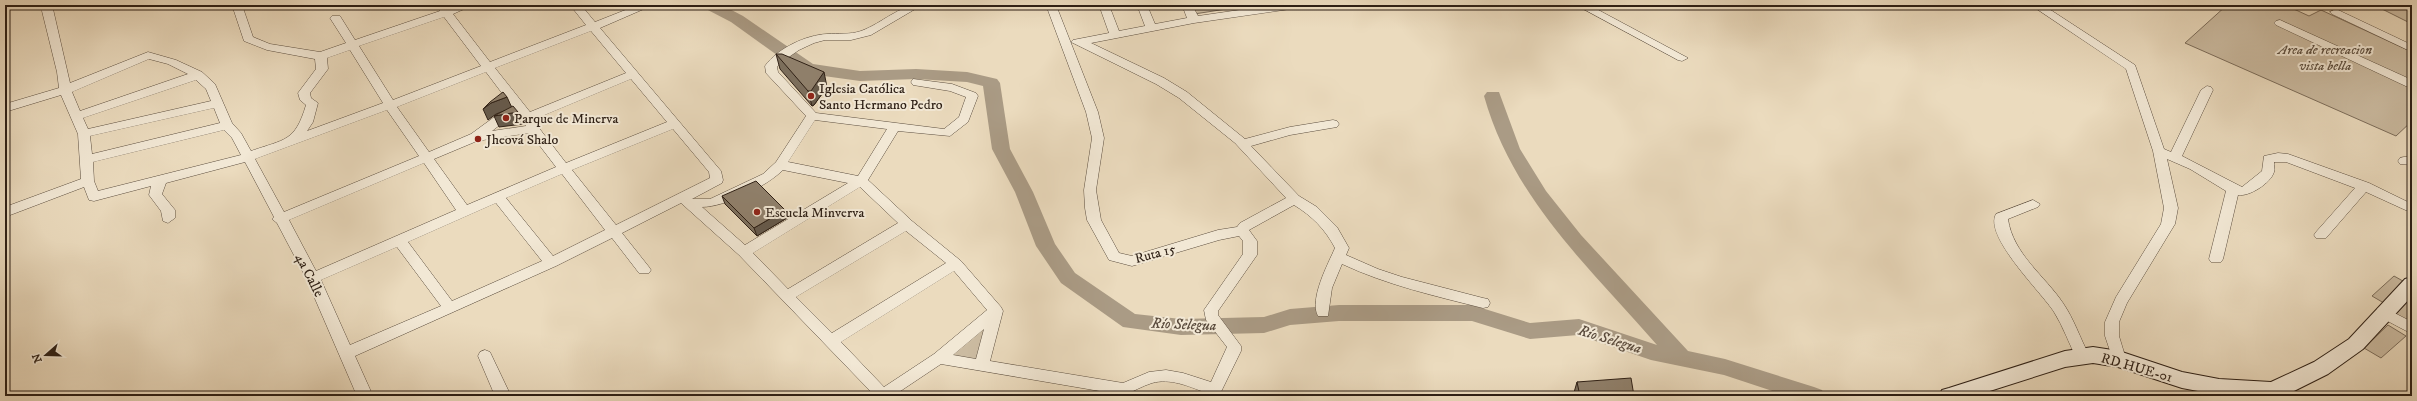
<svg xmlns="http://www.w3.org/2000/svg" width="2417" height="401" viewBox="0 0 2417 401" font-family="'IM FELL DW Pica',serif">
<rect width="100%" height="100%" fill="#ebdbbe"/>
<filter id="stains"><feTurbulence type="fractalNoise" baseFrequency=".005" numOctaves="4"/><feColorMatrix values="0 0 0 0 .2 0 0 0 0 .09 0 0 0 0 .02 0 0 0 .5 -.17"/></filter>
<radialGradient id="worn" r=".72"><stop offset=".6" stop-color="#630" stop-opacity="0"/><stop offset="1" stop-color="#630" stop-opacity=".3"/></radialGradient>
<g fill="#cbbba1" stroke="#7c6d5b">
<path d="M1191 5H1232L1233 8 1194 14Z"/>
<path d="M2227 5H2285L2309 16 2321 10 2412 52V121L2396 136 2185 43Z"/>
<path d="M2374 5H2412V24Z"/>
<path d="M2394 276 2410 285 2389 306 2372 296Z"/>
<path d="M2412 296V325L2391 316Z"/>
<path d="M2388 325 2406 336 2381 358 2364 348Z"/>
<path d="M984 326 981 361 947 355Z"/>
</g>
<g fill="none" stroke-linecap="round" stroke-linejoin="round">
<path fill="#aa9b85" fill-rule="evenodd" d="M702 5H722L743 16 813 64 860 71 916 69 967 72 997 79 1000 83 1010 149 1033 192 1055 244 1075 273 1135 314 1181 319 1264 317 1290 309 1339 305H1472L1530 323 1579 319 1657 345C1589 267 1513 199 1484 96L1487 92H1499L1520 149 1546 191 1581 235 1688 351 1725 359 1814 387 1822 390 1825 396H1788L1724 375 1651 360 1578 335 1530 339 1472 321H1339L1290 325 1264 333 1181 335 1123 327 1061 283 1036 246 1015 192 992 149 983 86 967 82 916 79 860 81 802 73 731 22 704 8Z"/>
<g stroke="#5c4e3f" stroke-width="1">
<g id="street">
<path d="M36 5H48L53 9 70 83 148 52 176 60 202 72 215 84 232 123 241 133 251 151C285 139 295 142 306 105L300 100 298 93 316 69 315 59 267 50 244 41 232 5H242L253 37 270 44 320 52 346 43 330 18 332 16H340L355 40 440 11 436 5H447L449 8 457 5H473L453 14 490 62 586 25 570 5H581L595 22 638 5H653L600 28 721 171 723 180 722 183 692 199H710L763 174 776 162 806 116 766 73 765 66C778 48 806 35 827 34 839 33 849 35 861 31 883 23 898 5 922 5L871 35 851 40H825L814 43 799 50 780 63 777 67 778 72 816 113 944 129 959 117 966 97 950 91 913 85 911 82 913 79 952 84 976 93 978 96 968 122 950 136 898 131 868 180 912 221 961 261 1001 307 1003 311 990 361 1123 383 1149 372 1166 370 1183 373 1211 382 1227 347 1206 320 1204 310 1243 254V241L1239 236 1219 240 1132 266 1109 260 1087 220 1085 208 1084 190 1092 138 1086 112 1046 5H1056L1098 112 1104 138 1096 190 1101 220 1119 253 1132 256 1218 230 1237 227 1240 223 1286 198 1235 143 1179 98 1156 84 1071 42 1073 40 1109 33 1099 5H1109L1119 31 1145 26 1137 5H1147L1155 24 1187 18 1182 5H1192L1198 16 1274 5H1302L1297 8 1194 23 1091 43 1164 78 1187 92 1245 139 1290 127 1333 120 1337 121 1339 124 1337 127 1290 135 1251 146 1299 196 1317 207 1337 227 1349 248 1346 255 1378 269 1402 277 1483 298 1488 299 1490 303 1488 307 1483 308C1435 296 1387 285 1342 264L1332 288 1328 316H1318C1309 299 1328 264 1335 248 1325 229 1312 216 1294 205L1249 230 1257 241V255L1218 311V315L1241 346V351L1219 396H1202L1204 392C1188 386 1170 378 1152 383 1142 386 1133 392 1123 395L941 364 893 396H875L739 255 681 203 622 233 649 267 651 270 649 273H639L612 238 556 266 355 356 373 396H357L306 278 277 223 272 219 274 217 245 162 166 183 162 194 175 210V218L168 223 163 221 161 211 149 195 151 186 94 201 89 200 84 187 5 217V207L81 179 78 134 61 95 5 112V104L59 88 57 72 42 11ZM444 17 481 66 393 100 359 46ZM591 31 626 73 530 112 495 68ZM350 50 383 103 307 131 313 122 318 103 311 98 310 93 328 69 327 58ZM149 59 168 64 188 74 80 111 72 92ZM486 72 514 109 497 115 471 134 429 152 397 107ZM631 79 667 122 566 163 539 128 535 119ZM196 80 206 89 211 101 88 129 83 118ZM214 108 220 123 92 154 90 136ZM387 110 419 156 284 212 255 159ZM519 116 526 126 492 131 505 121ZM815 120 887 129 858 176 788 162ZM673 129 709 172 710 178 616 225 572 170ZM224 130 232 138 241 155 98 191 94 181 93 162ZM530 133 556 167 467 205 434 159 477 141ZM424 163 456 210 316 271 289 220ZM783 170 848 183 745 245 702 207C725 207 767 186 783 170ZM562 174 605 230 553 256 506 198ZM860 187 898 223 788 289 753 253ZM496 203 542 261 452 301 408 242ZM906 231 946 263 832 333 796 297ZM397 247 441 306 350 345 321 280ZM954 271 987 310 934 354 884 387 841 342ZM984 329 976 359 953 355Z"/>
<path d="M1576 5H1589L1688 58 1682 61 1678 60Z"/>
<path d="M2031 5H2043L2135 65 2164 149 2171 152 2201 90 2207 86 2211 87 2213 90 2182 156 2242 187 2262 171 2264 156 2278 153 2288 154 2369 183 2412 204V213L2366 192 2326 238H2316L2314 235 2316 232 2355 188 2286 162H2274C2274 165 2275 169 2274 172 2271 183 2249 197 2238 195L2223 259 2221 262H2211L2209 259 2226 191 2190 169 2167 159 2178 208 2175 224 2127 303 2119 322V336L2126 359 2124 363 2119 365 2114 363 2105 336V322L2116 297 2161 224 2164 208 2153 151 2126 69Z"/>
<path d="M2336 9 2412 45V52L2332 14 2330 12Z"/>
<path d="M2280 20 2412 80V89L2276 25 2274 23 2276 21Z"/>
<path d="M2404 157H2412V165L2400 164 2398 161 2400 158Z"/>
<path d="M2033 200 2040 204 2038 207 2008 219C2013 254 2045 276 2063 303 2074 319 2080 338 2089 355L2087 359 2082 361 2077 359C2069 344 2063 326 2054 312 2042 293 1983 236 1996 214Z"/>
<path d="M2383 307 2412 322V334L2378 316 2376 312 2378 308Z"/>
<path d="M485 350 490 352 511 396H495L478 356 480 352Z"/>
</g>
</g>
<g stroke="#2d1f15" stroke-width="2">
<path id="secondary" d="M2412 277V296L2363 349 2328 374 2294 391 2278 396 2219 395 2182 388 2118 367 2093 363 2065 367 1974 396H1939L1942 390 1949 388 2065 351 2093 347 2119 351 2182 372 2219 379 2271 382 2314 362 2349 339 2405 279Z"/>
</g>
<use href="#street" fill="#f2e8d5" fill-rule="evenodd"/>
<use href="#secondary" fill="#f2e8d5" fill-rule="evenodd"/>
</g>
<g fill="#7c6f5e" stroke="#2d1f15">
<path d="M776 54 827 87 814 105 812 106 780 69Z"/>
<path d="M722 196 787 218 757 236 725 204Z"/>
<path d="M1577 382 1634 396H1573Z"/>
</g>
<g fill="#655a4c" stroke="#2d1f15">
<path d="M824 72 827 87 814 105 812 106 808 91Z"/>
<path d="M507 97 512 108 496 114 488 120 483 109 491 103Z"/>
<path d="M518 112 523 124 499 127 494 116Z"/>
<path d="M785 210 787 218 757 236 754 228Z"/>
</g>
<g fill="#90816d" stroke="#2d1f15">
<path d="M776 54H782L824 72 811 91H808Z"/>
<path d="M503 92 507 97 491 103 483 109 490 102Z"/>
<path d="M513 106 518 112 494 116Z"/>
<path d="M756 181 785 210 754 228 722 196Z"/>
<path d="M1631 378 1634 396H1580L1577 382Z"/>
</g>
<g fill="#8f2418" stroke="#f2e8d5" stroke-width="1.5">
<circle cx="811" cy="96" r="4"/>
<circle cx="506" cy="118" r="4"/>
<circle cx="478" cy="139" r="4"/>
<circle cx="757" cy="212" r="4"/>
</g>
<g text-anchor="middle" stroke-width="4" stroke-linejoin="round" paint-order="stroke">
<g font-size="14" font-style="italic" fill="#5c4e3f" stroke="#f2e8d5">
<text x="2325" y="54">Area de recreacion<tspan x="2325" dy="16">vista bella</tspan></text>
</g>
<g font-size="14" fill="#2d1f15" stroke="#f2e8d5" text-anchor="start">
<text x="819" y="93">Iglesia Católica<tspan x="819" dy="16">Santo Hermano Pedro</tspan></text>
<text x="514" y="123">Parque de Minerva</text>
<text x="486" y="144">Jheová Shalo</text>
<text x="765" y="217">Escuela Minverva</text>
</g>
<g font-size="14" fill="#2d1f15" stroke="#f2e8d5">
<text transform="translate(1155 253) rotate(-15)" y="5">Ruta 15</text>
<text transform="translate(310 275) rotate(63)" y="5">4a Calle</text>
<text transform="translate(2137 367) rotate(16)" y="5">RD HUE-01</text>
</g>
<g font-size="15" font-style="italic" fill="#594a3c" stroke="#f2e8d5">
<text transform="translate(1184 324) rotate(2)" y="5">Río Selegua</text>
<text transform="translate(1610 339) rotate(17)" y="5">Río Selegua</text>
</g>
</g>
<rect width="2417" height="401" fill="none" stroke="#ebdbbe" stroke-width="20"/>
<rect x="6" y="6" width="2405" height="389" fill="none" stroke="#2d1f15" stroke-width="2"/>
<rect x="10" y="10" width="2397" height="381" fill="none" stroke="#2d1f15"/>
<g transform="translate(46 355) rotate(250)" stroke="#f2e8d5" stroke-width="3" paint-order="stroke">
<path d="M0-3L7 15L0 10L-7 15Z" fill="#2d1f15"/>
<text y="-6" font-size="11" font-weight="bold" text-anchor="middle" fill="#2d1f15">N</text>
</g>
<rect width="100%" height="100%" filter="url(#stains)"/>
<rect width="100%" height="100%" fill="url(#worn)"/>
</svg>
